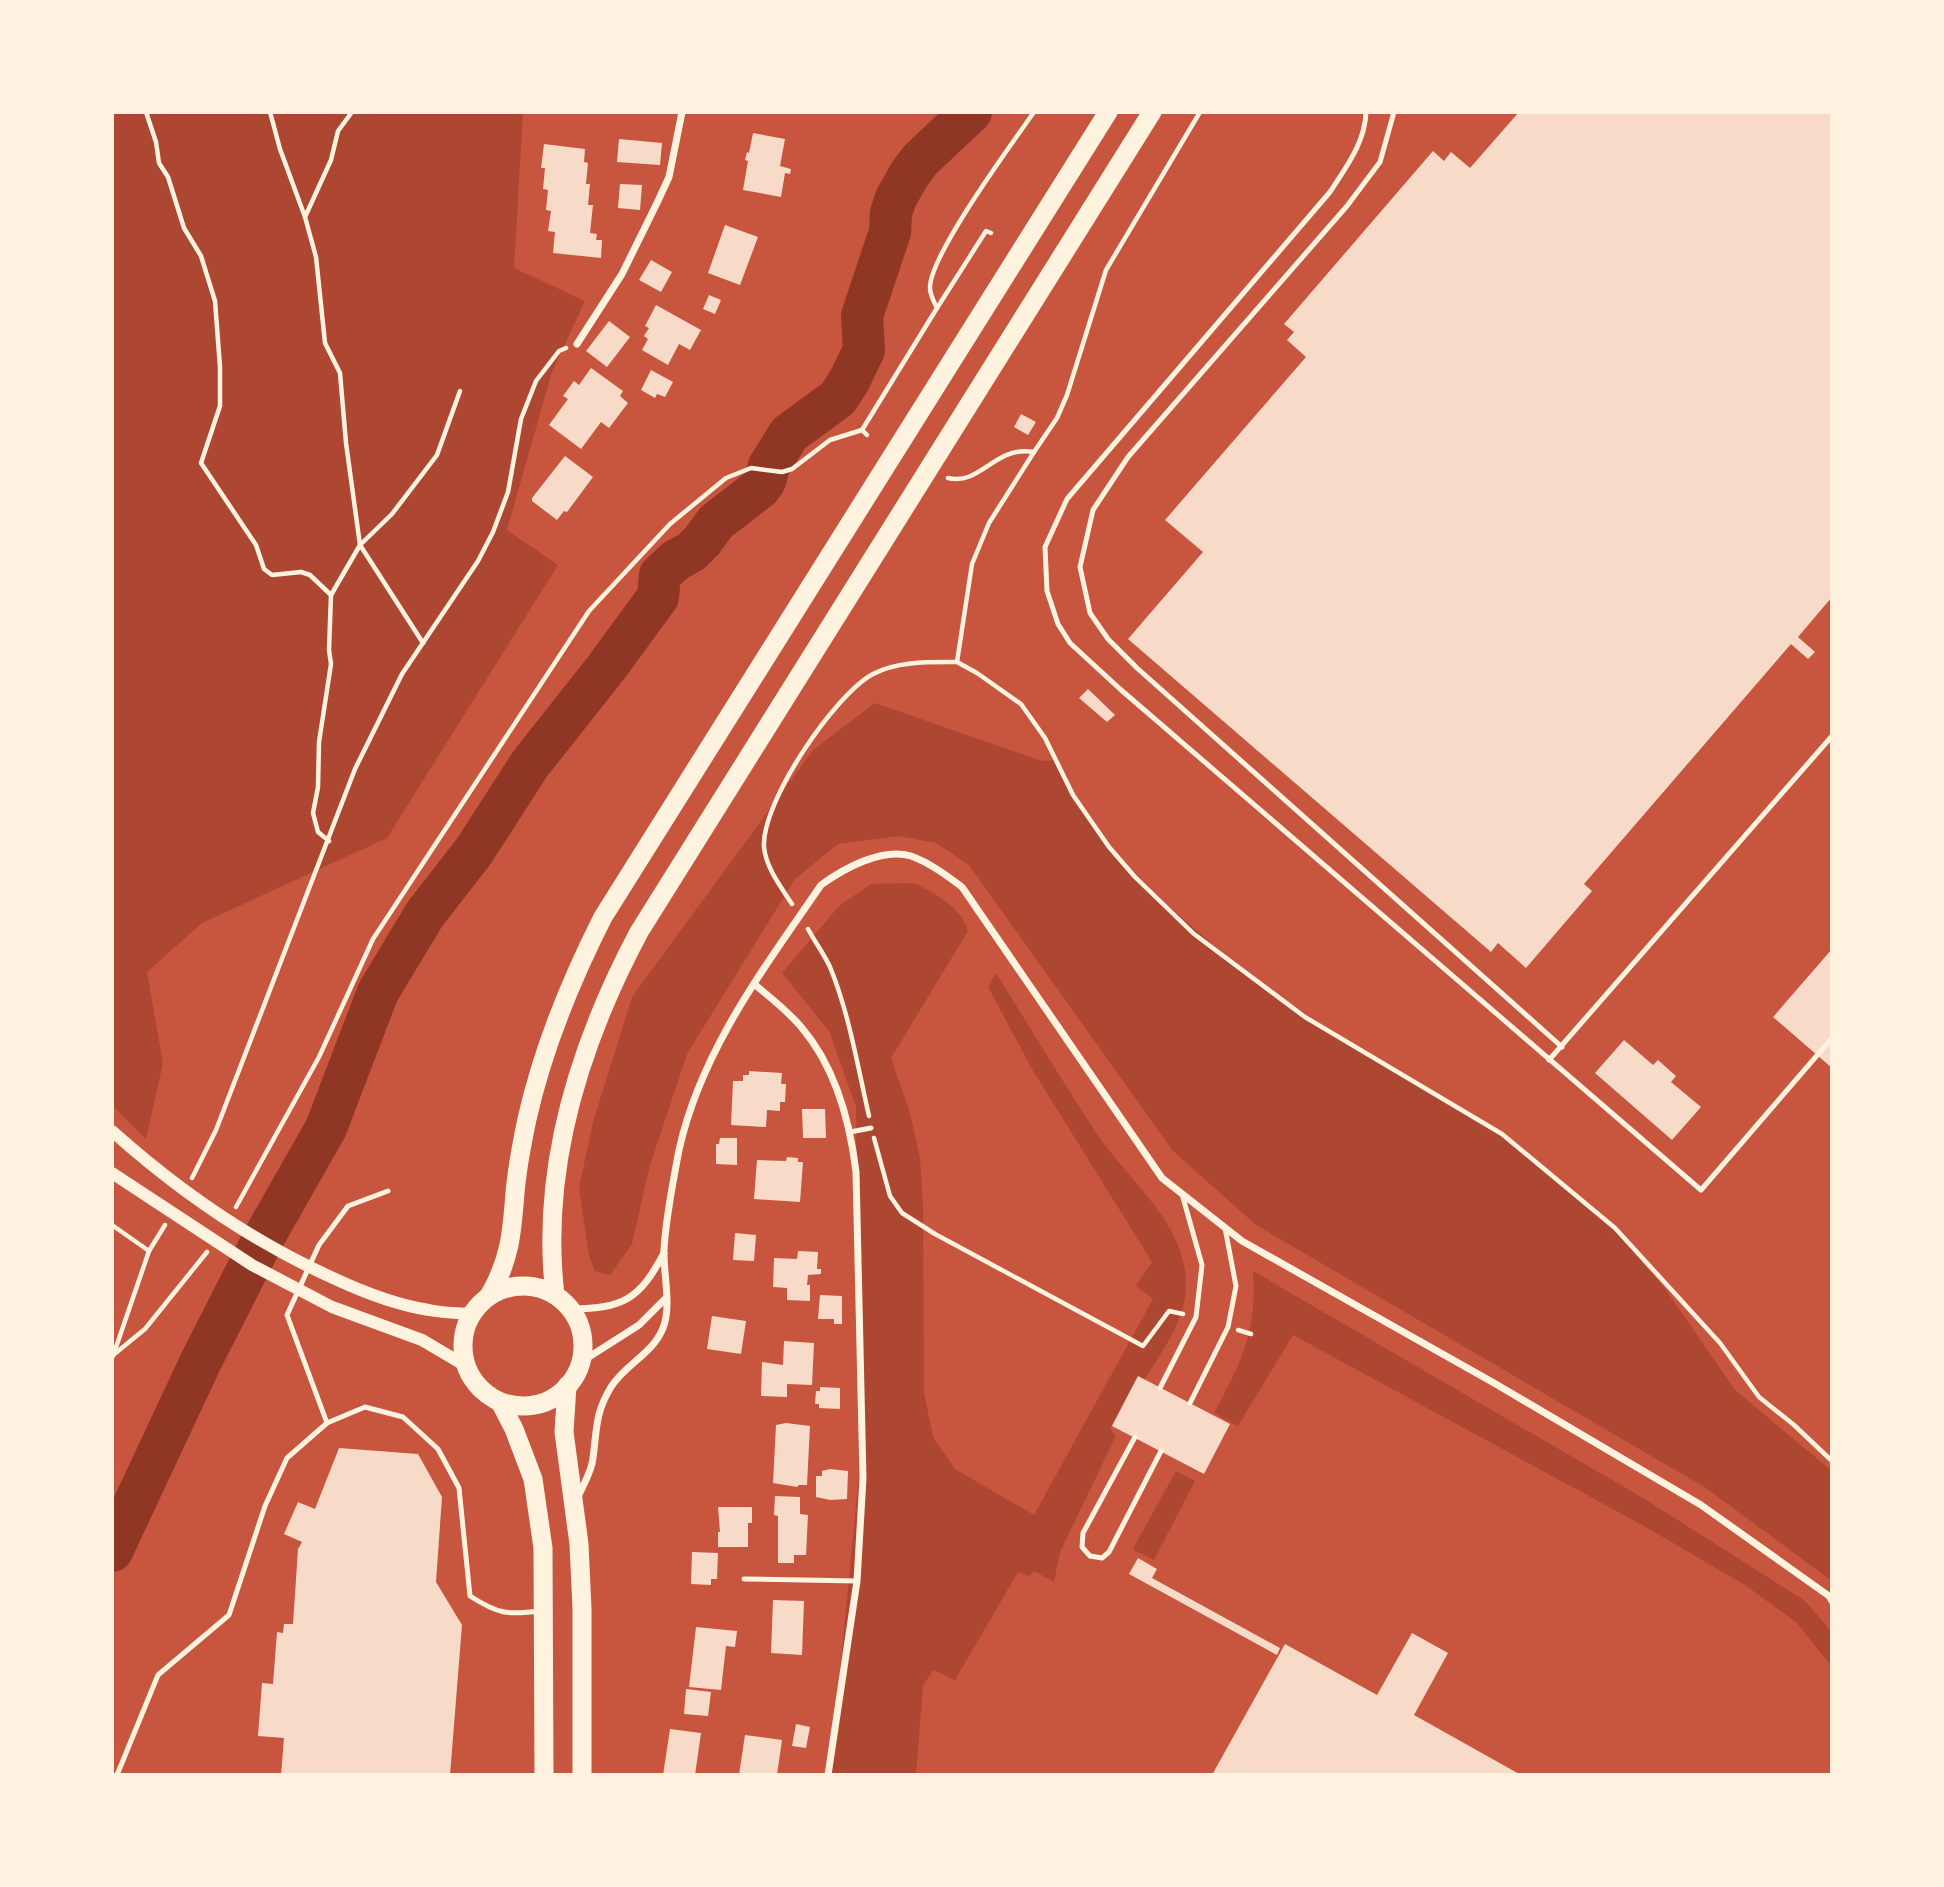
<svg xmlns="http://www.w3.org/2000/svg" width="1944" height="1887" viewBox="0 0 1944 1887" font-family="'Fira Sans Condensed',sans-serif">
<rect width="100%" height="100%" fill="#c8553d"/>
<g fill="#ae4732">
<path d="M112 112H523L514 268 585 301 552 372 507 530 558 565 387 838 202 923 147 972 163 1063 146 1139 112 1105Z"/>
<path d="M875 703 1042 761 1055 760 1086 815 1135 877 1250 977 1344 1039 1502 1134 1606 1220 1666 1290 1735 1390 1832 1471V1581L1706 1488 1256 1225 1173 1151 969 865 936 843 899 836 838 844 795 879 687 1054 650 1165 632 1244 610 1275 595 1271 589 1256 579 1188 593 1122 632 997 813 750Z"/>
<path d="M914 883C936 894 961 907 968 931L891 1058 910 1113 920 1158 923 1207 924 1392 933 1437 955 1469 1034 1515 1153 1299 1136 1286 1152 1262 1032 1069 988 987 996 973C1029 1026 1061 1079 1095 1131 1126 1179 1185 1221 1186 1283 1187 1320 1160 1354 1142 1384L1135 1381 1110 1429 1116 1436 1060 1552 1054 1582 1034 1571 1030 1576 1018 1572 955 1680 933 1670 923 1686 916 1775H830L859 1475 856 1107 829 1031 782 973 839 906 871 884Z"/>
<path d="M1253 1271 1643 1498 1805 1601 1832 1632V1667L1796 1622 1745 1585 1644 1526 1293 1335 1238 1426 1214 1413C1242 1361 1257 1332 1253 1271Z"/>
<path d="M1176 1471 1195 1481 1154 1560 1133 1549Z"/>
</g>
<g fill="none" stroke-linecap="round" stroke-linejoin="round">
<path stroke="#8f3625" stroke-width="42" d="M112 1551 201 1361 263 1239 326 1128 378 992 425 914 474 851 530 764 606 668 658 597 660 575 676 560 691 552 702 541 716 522 760 488 765 481 769 466 789 434 838 398 849 381 864 350 862 316 890 232 891 213 896 198 909 175 920 160 971 112"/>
</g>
<g fill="#f7dbc8">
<path d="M1519 112H1832V597L1798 637 1815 652 1808 659 1791 644 1584 884 1592 891 1526 968 1498 943 1491 952 1128 639 1203 552 1165 520 1306 357 1287 340 1294 332 1284 324 1433 151 1444 161 1451 152 1470 168Z"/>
<path d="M753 133 785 139 780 166 791 169 790 174 785 173 781 197 743 190 748 161 745 160 747 152 749 153Z"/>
<path d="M619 139 662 143 660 165 617 162Z"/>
<path d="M544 144 585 149 584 162 588 163 586 184H590L588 205H593L590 233 597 234 596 240H602L601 258 553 253 555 232 548 231 551 211 546 210 548 190 543 189 545 168H541Z"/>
<path d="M620 184 642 185 640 210 618 208Z"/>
<path d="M725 225 758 237 740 285 708 273Z"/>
<path d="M651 260 672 272 661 292 639 280Z"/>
<path d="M709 295 721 300 715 314 703 309Z"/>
<path d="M656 305 701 330 690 350 679 344 668 365 642 350 648 339 644 336 649 328 645 326Z"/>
<path d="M609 321 630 337 607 367 586 351Z"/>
<path d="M591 368 623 391 620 396 628 403 609 428 601 422 581 449 549 425 568 399 563 396 574 381 579 385Z"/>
<path d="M651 370 673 382 665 397 657 394 655 398 641 390Z"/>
<path d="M1021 414 1036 422 1028 435 1014 427Z"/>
<path d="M565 456 593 477 567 512 564 511 557 520 532 501V498Z"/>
<path d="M1088 689 1115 715 1107 722 1079 698Z"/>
<path d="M1832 949V1068L1773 1017Z"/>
<path d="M1624 1040 1653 1065 1658 1060 1676 1076 1671 1082 1701 1107 1672 1140 1595 1073Z"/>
<path d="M749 1071 782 1073 781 1084H786L785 1102H780V1111L767 1110 766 1127 731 1125 733 1081H743V1075H749Z"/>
<path d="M802 1109H825L826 1138H803Z"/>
<path d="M720 1138H737V1165L716 1164V1144H719Z"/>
<path d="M787 1157 798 1158V1162H803L800 1202 754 1199 757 1160 786 1161Z"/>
<path d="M735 1233 756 1235 754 1261 733 1260Z"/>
<path d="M798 1251 818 1252 817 1269H821V1274L808 1275 807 1285H810V1301L787 1300V1288L773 1287 774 1258 797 1259Z"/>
<path d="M820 1295 842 1296V1324H834V1319H818Z"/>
<path d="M712 1316 746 1321 741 1354 707 1349Z"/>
<path d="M784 1341 814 1343 812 1385 787 1384V1397L761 1396 762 1362 783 1365Z"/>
<path d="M1138 1376 1230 1424 1204 1474 1112 1426Z"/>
<path d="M820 1387 840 1388V1409L819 1408V1404H815L816 1391H820Z"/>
<path d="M786 1423 810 1426 807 1485H799L797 1487 773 1483 776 1425Z"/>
<path d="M339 1448 418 1454 442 1497 436 1582 462 1625 450 1775H281L284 1738 258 1736 262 1683 273 1684 277 1632 283 1633 284 1624H293L298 1549 302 1542 284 1534 298 1502 315 1509Z"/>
<path d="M830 1469 848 1471 847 1499 830 1500 816 1497V1476H822V1471Z"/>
<path d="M775 1496 800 1497V1514L808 1515 806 1555H794V1563H778V1516L774 1515Z"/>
<path d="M718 1507H752V1523H748V1547H718V1532H720Z"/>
<path d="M692 1552 718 1553 717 1579H711V1585L691 1584Z"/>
<path d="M1138 1558 1157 1569 1152 1578 1280 1648 1277 1655 1129 1574Z"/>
<path d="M773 1600 804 1601 802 1655 771 1653Z"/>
<path d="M696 1627 737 1631 735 1647 726 1646 721 1690 689 1687Z"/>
<path d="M1412 1633 1448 1653 1414 1715 1521 1775H1212L1285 1644 1377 1695Z"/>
<path d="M686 1689 711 1692 708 1716 684 1714Z"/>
<path d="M796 1724 810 1727 806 1748 792 1746Z"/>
<path d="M670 1729 701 1733 695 1775H663Z"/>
<path d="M745 1735 782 1740 777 1775H739Z"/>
</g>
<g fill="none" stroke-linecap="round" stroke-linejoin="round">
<g stroke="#fff3e0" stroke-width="4.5">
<path d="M146 112 156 142 159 163 168 177 184 228 201 256 215 301 220 367V406L201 463 256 545 264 569 272 575 301 572 310 575 331 595"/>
<path d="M270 112 280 149 305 217"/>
<path d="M937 308 986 231 991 233"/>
<path d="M862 430 867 435"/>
<path d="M948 478C981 486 995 445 1034 452L1057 418 1067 395 1106 270 1200 112"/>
<path d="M423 643 360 545 392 514 437 455 460 391"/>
<path d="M957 662 977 673 1021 704 1045 738 1073 795 1109 847 1135 877 1194 934 1305 1017 1502 1134 1615 1228 1720 1343 1759 1397 1794 1425 1832 1461"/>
<path d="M329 841 318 832 313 813 318 787 319 742 331 664 329 650 331 595 360 545 346 443 340 373 325 343 316 257 305 217 331 160 338 131 352 112"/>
<path d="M792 904C781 887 766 868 764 847 761 803 834 695 873 674 897 661 929 662 957 662L972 564 989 523 1034 452"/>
<path d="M808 929C815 942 824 954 830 967 849 1013 858 1068 869 1116"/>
<path d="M874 1138 890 1196 902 1213 935 1234 1143 1346 1169 1311 1183 1314"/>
<path d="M192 1178 216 1130 355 769 402 674 478 561 493 532 508 492 521 419 536 381 559 351 566 348"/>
<path d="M236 1207 319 1057 373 939 589 611 670 524 726 478 751 468 782 472 792 469 830 440 862 430 937 308C934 302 930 295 930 288 929 256 1013 142 1034 112"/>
<path d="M112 1225 149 1251"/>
<path d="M1238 1330 1251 1334"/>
<path d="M112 1356 145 1329 207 1252"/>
<path d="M113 1356 149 1251 165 1225"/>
</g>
<g stroke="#fff3e0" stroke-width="5">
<path d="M1366 112C1365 143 1346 167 1330 192L1067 499 1045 547 1047 591 1058 624 1070 643 1120 689 1701 1190 1832 1038"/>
<path d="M1394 112 1380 162 1347 206 1128 457 1093 510 1080 567 1090 613 1108 639 1137 668 1562 1047"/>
<path d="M1549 1060 1832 736"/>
<path d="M850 1132 871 1128"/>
<path d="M1160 1388 1196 1317 1202 1265 1182 1194"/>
<path d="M1190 1403 1228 1327 1236 1286 1225 1228"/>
<path d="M327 1423 287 1315 319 1245 348 1206 388 1191"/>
<path d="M1135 1437 1083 1533 1082 1547 1090 1556 1102 1558 1109 1552 1161 1451"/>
<path d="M744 1579 857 1581"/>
<path d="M117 1775 158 1675 229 1615 265 1506 287 1458 327 1423 365 1407 403 1417 438 1449 459 1488 470 1596C498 1614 507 1615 540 1611"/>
</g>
<g stroke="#fff3e0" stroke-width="7">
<path d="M577 344 622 274 657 203 669 177 682 112"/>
<path d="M754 984C771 998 788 1011 802 1028 835 1067 850 1122 856 1172L863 1478 857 1581 828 1775"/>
<path d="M571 1309C624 1308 639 1300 664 1253"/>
<path d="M581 1362 639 1325 665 1299"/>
<path d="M578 1497C583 1485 592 1471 593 1458 597 1429 595 1413 611 1387 625 1364 653 1354 663 1328 672 1306 663 1273 664 1249 666 1216 673 1182 679 1150 701 1050 765 967 821 885 843 869 882 847 911 856 930 863 946 875 962 887L1162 1178 1242 1241 1494 1383 1701 1505 1829 1596 1832 1601"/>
</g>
<g stroke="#fff3e0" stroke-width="12">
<path d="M112 1131C179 1191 251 1241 333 1278 363 1292 396 1305 429 1310 443 1313 457 1313 471 1314"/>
<path d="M112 1173 252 1265 332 1307 422 1340 466 1366"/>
</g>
<g stroke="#fff3e0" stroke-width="19">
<circle cx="523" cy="1346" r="60"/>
<path d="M555 1295C540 1168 580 1043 639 932L1152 112"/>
<path d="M489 1296C510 1260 512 1233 515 1193 517 1168 522 1143 527 1119 543 1048 570 982 603 917L1108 112"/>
<path d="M567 1386 564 1432 579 1544 582 1609V1775"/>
<path d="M500 1402 514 1429 533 1479 543 1548 544 1775"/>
</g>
</g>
<rect width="1944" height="1887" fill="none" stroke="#fff3e0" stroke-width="228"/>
</svg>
